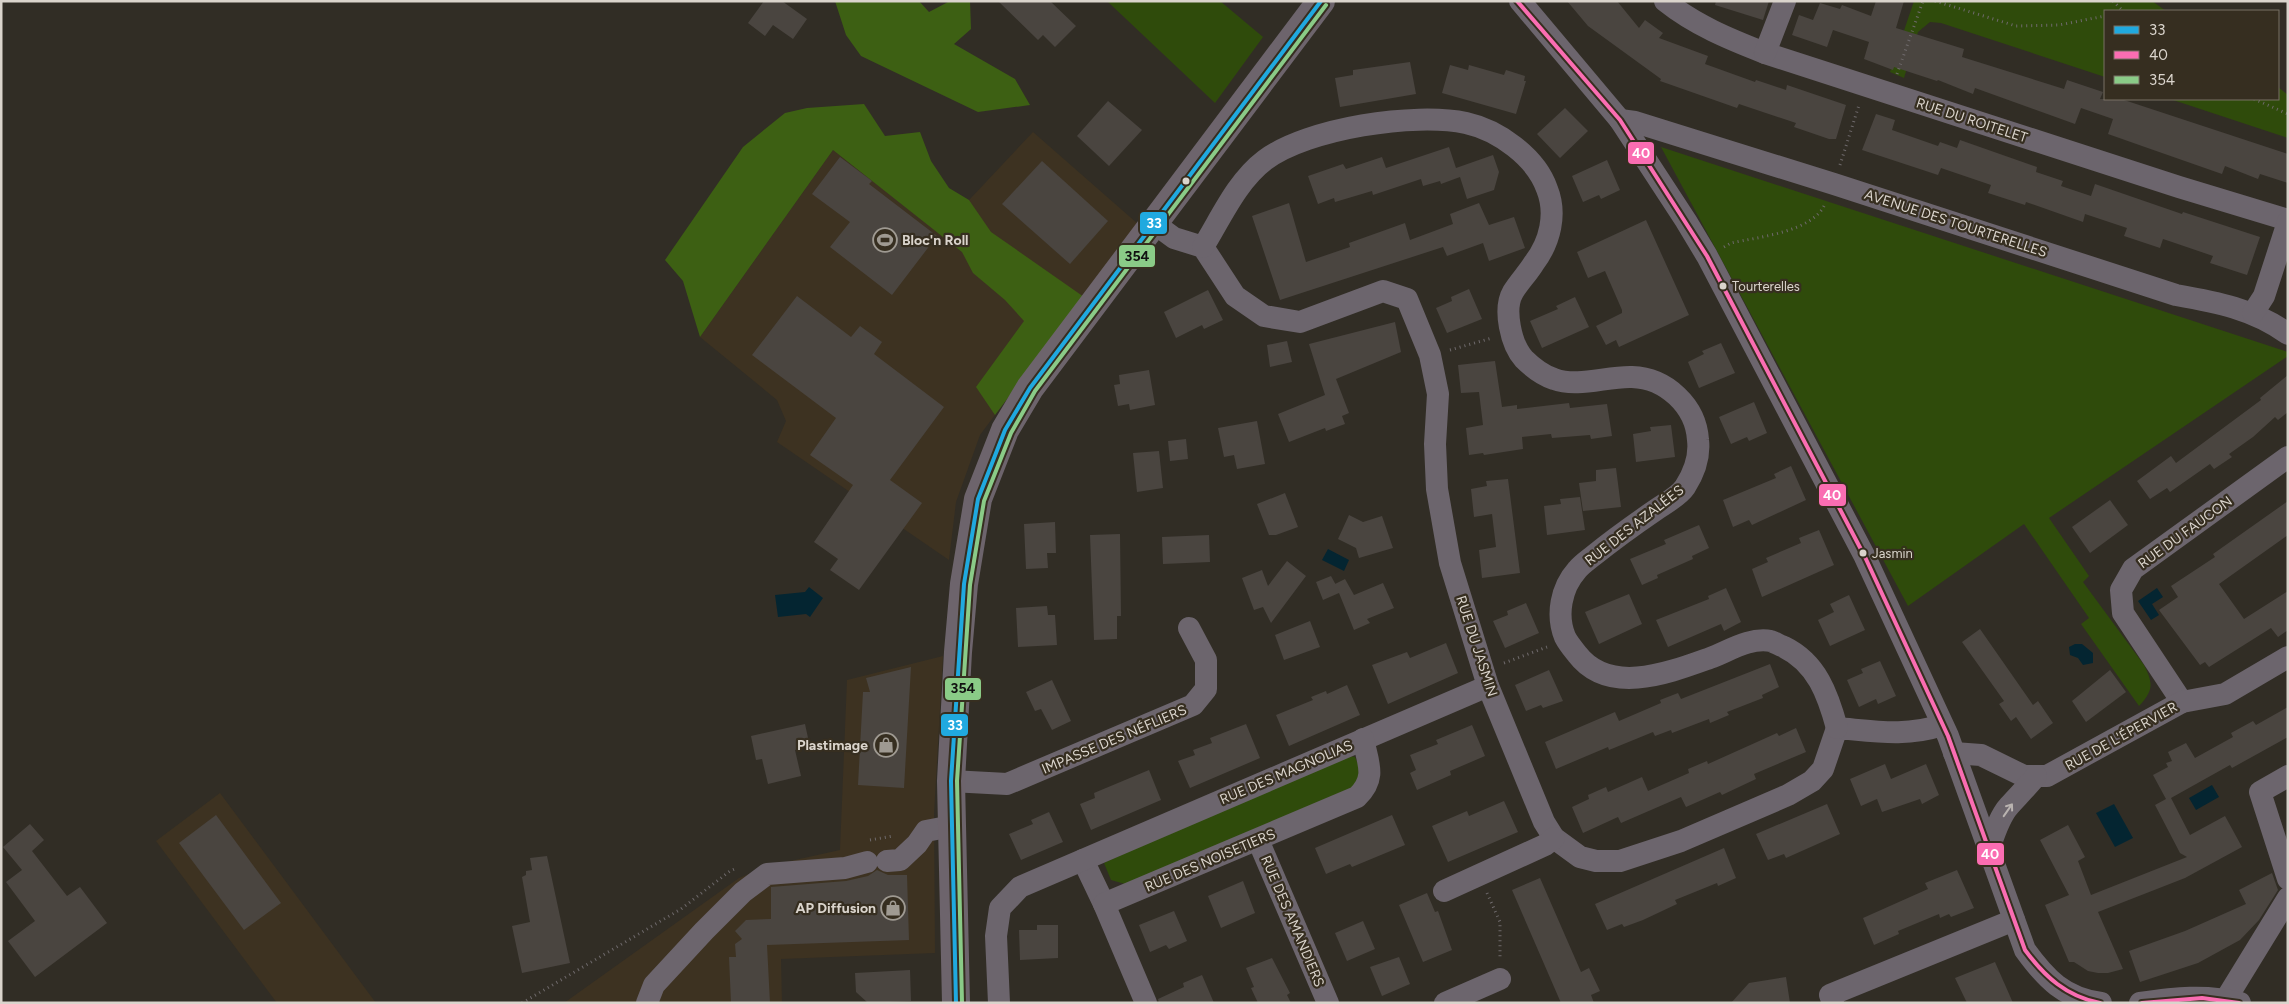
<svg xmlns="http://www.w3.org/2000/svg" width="2289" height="1004" viewBox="0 0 2289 1004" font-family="Figtree,sans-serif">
<rect width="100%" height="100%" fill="#312d25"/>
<g fill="#3d3221">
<path d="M1033 132 1138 224 980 435 956 502 949 560 777 442 786 421 777 400 700 337 833 150 939 232Z"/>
<path d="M943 656 934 814 935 953 781 959 782 1003H564L739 878 768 866 840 850 847 680Z"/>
<path d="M220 793 376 1003H277L156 841Z"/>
</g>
<g fill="#2f4b0b">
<path d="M1107 1H1220L1263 37 1215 103Z"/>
<path d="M1914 1H2152L2166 11H2105V77L1941 23 1930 22 1918 32 1904 78 1890 72Z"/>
<path d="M2278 87 2288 95V138L2170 99H2278Z"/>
<path d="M1661 147 2288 352V356L2049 518 2089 576 2083 582 2144 665C2153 683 2154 690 2139 706L2081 624 2089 618 2024 524 1908 606Z"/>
<path d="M1339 754 1355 757 1362 774 1358 785 1125 884 1111 880 1104 863Z"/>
</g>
<g fill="#3d6013">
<path d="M835 1H919L929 12 950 1H970L971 29 954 44 1015 79 1030 105 978 112 861 56 846 35Z"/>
<path d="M864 104 885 136 920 132 931 161 949 188 969 200 991 232 1084 297 995 415 976 387 1024 321 1005 300 973 273 962 252 833 150 700 337 683 281 665 260 743 147 785 113 807 108Z"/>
</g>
<g fill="#042531">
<path d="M1328 549 1349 560 1344 571 1322 560Z"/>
<path d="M809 587 823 598 810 617 806 614 778 617 775 595 805 592Z"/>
<path d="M2157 588 2163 597 2152 604 2159 615 2151 620 2138 601Z"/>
<path d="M2075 644H2082L2093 653V663L2083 665 2078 658 2070 655 2069 647Z"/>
<path d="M2212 785 2219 797 2196 810 2189 798Z"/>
<path d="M2114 804 2133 838 2115 847 2096 813Z"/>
</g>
<g fill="#4a4540">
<path d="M764 1H782L807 19 793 39 773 25 765 36 748 23Z"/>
<path d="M998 1H1050L1076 26 1055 47 1043 35 1038 40Z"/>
<path d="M1567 1H1617L1639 28 1645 20 1663 33 1659 38 1708 56 1705 64 1755 82 1756 80 1786 90 1787 85 1846 105 1836 139H1829L1794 127 1796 123 1739 104 1737 108 1660 81 1661 79 1588 26Z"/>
<path d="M1716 1H1769L1763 20 1715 5Z"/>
<path d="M1876 1H1904L1896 28 1964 49 1962 57 2064 89 2067 80 2103 92 2100 99H2121L2288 154V183L2260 174 2258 179 2225 166 2222 174 2142 146 2108 134 2113 119 2081 108 2075 124 1975 88 1973 94 1938 80 1937 81 1894 67 1893 70 1864 59 1869 42 1833 30 1827 47 1792 35 1799 15 1813 20 1820 3 1840 9 1842 5 1871 16Z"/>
<path d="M1410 62 1416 94 1340 107 1335 78 1353 75V70Z"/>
<path d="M1450 65 1468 70 1469 65 1504 75 1506 70 1525 76 1524 81H1526L1516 114 1442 93Z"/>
<path d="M1108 101 1142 130 1109 166 1077 136Z"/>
<path d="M1565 108 1588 131 1560 158 1537 134Z"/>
<path d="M1876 114 1895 120 1892 130 1938 146 1940 142 1957 148 1960 140 2037 167 2036 172 2063 181 2061 186 2091 196 2095 184 2182 214 2183 212 2260 237 2247 275 2210 263 2213 256 2172 242 2163 239 2160 248 2124 236 2127 228 2085 214 2083 222 2026 202 2025 205 1988 193 1991 185 1941 168 1938 175 1862 150Z"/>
<path d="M1449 147 1456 168 1493 155 1499 172 1494 190 1467 199 1460 177 1441 184 1440 181 1423 186 1421 179 1373 195 1372 191 1335 202 1334 198 1318 204 1308 176 1343 164 1346 169 1382 157 1386 168Z"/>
<path d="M840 157 872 181 869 184 937 236 892 295 830 247 850 222 812 194Z"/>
<path d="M1607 160 1620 190 1601 199 1599 195 1583 202 1572 176Z"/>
<path d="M1042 161 1108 221 1070 264 1002 204Z"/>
<path d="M1289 203 1306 262 1350 247 1349 243 1405 223 1410 240 1453 224 1450 214 1479 203 1489 225 1514 217 1525 248 1489 261 1483 243 1447 256 1443 247 1280 300 1252 216Z"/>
<path d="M1646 220 1689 315 1619 347 1616 340 1606 345 1596 326 1622 313V310L1605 271 1588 278 1577 252Z"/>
<path d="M1469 289 1482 319 1447 333 1436 308 1452 301 1451 297Z"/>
<path d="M1208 290 1223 320 1204 329 1202 325 1176 338 1164 312Z"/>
<path d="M797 296 851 337 860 326 882 342 874 354 944 407 890 480 922 503 859 590 830 570 838 559 814 542 853 485 810 455 836 418 752 355Z"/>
<path d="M1575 297 1589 327 1542 348 1530 321 1558 309 1556 306Z"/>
<path d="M1395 322 1401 352 1336 379 1349 413 1342 416 1345 424 1326 431 1325 428 1289 442 1278 414 1325 395 1309 344Z"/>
<path d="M1287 341 1292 362 1270 367 1267 345Z"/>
<path d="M1721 343 1735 373 1699 388 1688 362 1704 354 1702 351Z"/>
<path d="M1495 361 1502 407 1517 405V409L1569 403 1570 408 1607 404 1612 436 1591 439 1590 435 1552 438 1551 434 1522 437 1523 449 1484 455 1483 453 1469 455 1466 428 1483 425 1479 392 1461 393 1458 365Z"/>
<path d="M1149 370 1155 405 1130 410 1129 404 1118 406 1114 385 1120 384 1119 375Z"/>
<path d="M2288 375V412L2278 420 2275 417 2253 437 2229 454 2232 457 2214 469 2210 464 2170 492 2167 488 2150 499 2137 481 2171 456 2176 463 2261 400 2260 398Z"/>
<path d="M1754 402 1767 433 1749 441 1747 437 1731 444 1719 417Z"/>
<path d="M1257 421 1265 464 1237 469 1234 455 1224 457 1218 428Z"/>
<path d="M1671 425 1675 457 1636 462 1633 434 1651 431 1650 427Z"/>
<path d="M1186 439 1188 459 1170 461 1168 441Z"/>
<path d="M1159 451 1163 488 1137 492 1133 453Z"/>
<path d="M1791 466 1806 500 1752 525 1749 520 1733 527 1723 500 1776 478 1774 474Z"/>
<path d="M1616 468 1621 507 1583 511 1579 483 1596 481V470Z"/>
<path d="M1508 479 1520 573 1482 578 1479 550 1496 547 1492 514 1474 517 1471 489 1487 486 1486 481Z"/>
<path d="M1285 493 1298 527 1276 535H1269L1257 504Z"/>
<path d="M1580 497 1585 530 1547 535 1544 506 1561 504 1560 499Z"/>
<path d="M2110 500 2128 525 2090 553 2072 527Z"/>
<path d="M2288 501V535L2219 584 2244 619 2288 591V630L2278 637 2271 628 2209 667 2205 662 2200 665 2159 610 2178 597 2171 586 2215 557 2213 554Z"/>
<path d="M1349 515 1363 522 1382 516 1393 548 1359 558 1356 548 1338 539Z"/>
<path d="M1055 522 1056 553H1047L1048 568 1026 569 1024 524Z"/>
<path d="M1699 525 1709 548 1692 556 1693 559 1657 575 1658 578 1642 585 1630 559 1666 544 1664 540Z"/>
<path d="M1819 530 1834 565 1762 597 1752 569 1768 562 1766 558 1801 543 1799 538Z"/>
<path d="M1120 534 1121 616H1117V639L1094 640 1090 535Z"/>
<path d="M1209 535 1210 562 1163 564 1162 537Z"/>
<path d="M1287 561 1306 576 1271 623 1263 607 1254 610 1242 578 1262 570 1268 586Z"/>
<path d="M1331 576 1337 587 1335 584 1345 579 1354 595 1383 583 1394 608 1367 619 1370 623 1354 630 1339 593 1323 600 1316 582Z"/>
<path d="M1726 588 1741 622 1724 631 1721 624 1668 647 1656 620 1709 599 1708 596Z"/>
<path d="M1629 594 1642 624 1599 644 1585 612Z"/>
<path d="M1849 595 1865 630 1830 646 1818 620 1834 612 1830 604Z"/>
<path d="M1526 603 1539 633 1505 648 1493 621 1508 615 1507 611Z"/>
<path d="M1047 606 1048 615H1055L1057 645 1018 647 1016 608Z"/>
<path d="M1310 621 1320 647 1284 660 1275 635Z"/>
<path d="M1980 629 2033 705 2038 701 2053 723 2031 739 2016 717 2011 721 1999 704 2004 701 1962 642Z"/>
<path d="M1446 643 1458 673 1388 704 1372 665 1407 652 1410 658Z"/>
<path d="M1880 661 1896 696 1878 704 1876 699 1859 707 1847 680 1863 673 1861 669Z"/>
<path d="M1770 664 1779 687 1762 695 1763 698 1727 712 1729 715 1710 723 1709 719 1672 733 1671 730 1655 736 1653 732 1609 750 1608 747 1556 769 1545 742 1615 712 1619 721 1661 703 1660 700 1678 693 1681 699Z"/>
<path d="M911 667 904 788 858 785 863 692H870L866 678Z"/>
<path d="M1549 670 1563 701 1543 708 1541 705 1526 711 1515 685Z"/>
<path d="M2110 670 2126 692 2086 722 2072 701Z"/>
<path d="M1052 680 1071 721 1052 730 1041 709 1035 711 1026 692Z"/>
<path d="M1347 685 1360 715 1289 746 1276 715 1313 700 1311 697 1326 691 1327 694Z"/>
<path d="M2288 707V737L2232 768 2230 765 2171 798 2190 835 2225 816 2242 847 2185 878 2098 912 2123 969 2108 973H2098L2088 971 2074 962H2069L2045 905 2069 895 2040 840 2068 825 2085 857 2078 861 2091 895 2187 857 2180 853 2155 805 2166 799 2153 775 2168 767 2166 763 2172 761 2168 752 2186 743 2195 758 2233 737 2231 733 2253 721 2256 725Z"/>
<path d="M805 724 810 747 795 750 801 776 768 784 762 759 756 760 751 736Z"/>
<path d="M1246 724 1260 758 1190 788 1178 761 1195 755 1193 750 1212 743 1210 738Z"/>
<path d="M1472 725 1485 756 1450 771 1451 775 1417 790 1410 773 1416 770 1410 755 1438 744 1436 740Z"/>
<path d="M1796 728 1806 752 1754 774 1756 779 1722 795 1720 792 1686 807 1681 797 1621 823 1618 817 1583 833 1572 807 1589 799 1588 795 1606 787 1608 792 1642 777 1648 791 1689 773 1688 769 1707 761 1708 764 1777 733 1779 736Z"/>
<path d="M1885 764 1891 779 1926 764 1939 795 1922 804 1920 799 1882 812 1877 799 1861 806 1850 779Z"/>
<path d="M1149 770 1161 800 1091 830 1080 804 1095 798 1094 793Z"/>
<path d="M1504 801 1518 832 1448 862 1432 826 1467 811 1469 816Z"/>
<path d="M1827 804 1840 834 1786 858 1784 854 1768 860 1756 834Z"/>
<path d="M1049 812 1063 842 1021 860 1009 834 1033 824 1031 820Z"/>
<path d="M216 815 281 903 244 930 179 843Z"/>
<path d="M1392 815 1405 845 1352 867 1350 864 1326 874 1315 848Z"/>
<path d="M30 824 44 840 32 851 67 896 80 887 107 923 35 977 8 941 35 921 6 882 22 870 3 847Z"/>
<path d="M1724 848 1736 878 1718 886 1717 883 1675 900 1677 904 1643 920 1624 927 1622 924 1607 930 1595 904Z"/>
<path d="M547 856 570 963 522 973 512 926 530 922 522 877 526 875V871L532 870 530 858Z"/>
<path d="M877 870 888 875H907L909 940 767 945 770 1003H731L729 957H736L735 944 742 939 735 931 746 920 771 919V887L846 881 868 876Z"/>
<path d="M1957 870 1974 908 1951 917 1949 914 1940 918 1939 914 1898 931 1899 934 1874 945 1863 918 1928 889 1925 883Z"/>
<path d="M2272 873 2278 890 2259 920 2240 940 2198 963 2140 982 2129 951 2185 931 2246 904 2239 890Z"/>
<path d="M1540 878 1581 972 1589 968 1600 991 1591 995 1594 1003H1561L1512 890Z"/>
<path d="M1243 881 1255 913 1221 928 1208 896Z"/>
<path d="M1427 893 1435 912 1438 911 1452 950 1423 962 1399 905Z"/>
<path d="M1174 911 1187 941 1169 949 1166 945 1150 952 1139 925Z"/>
<path d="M1363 921 1375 949 1347 961 1335 933Z"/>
<path d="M1037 925H1058V958L1020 960 1019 930H1037Z"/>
<path d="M1399 957 1410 984 1382 996 1370 967Z"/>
<path d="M1272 958 1290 993 1287 995 1291 1003H1258L1251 988 1254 987 1246 968Z"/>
<path d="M1995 962 2013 1003H1967L1955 978Z"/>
<path d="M910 970 911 1001 868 1003 856 992 855 973Z"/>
<path d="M1202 975 1214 1003H1159L1158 999 1184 987 1183 983Z"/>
<path d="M1786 977 1790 1003H1731L1749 983Z"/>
</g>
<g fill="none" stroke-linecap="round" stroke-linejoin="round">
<g stroke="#6f6a6c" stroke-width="3" stroke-dasharray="1 4" stroke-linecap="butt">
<path d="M1935 1 2016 26 2059 25 2105 16"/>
<path d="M2113 1 2123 11"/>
<path d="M1897 74 1923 1"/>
<path d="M2254 99 2288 114"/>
<path d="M1840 165 1859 105"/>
<path d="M1724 247 1731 243C1758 237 1813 232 1825 204"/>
<path d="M1450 350 1492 338"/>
<path d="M1504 663 1547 647"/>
<path d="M870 840 893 836"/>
<path d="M1487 893 1500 922V959"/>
<path d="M522 1003 681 909 730 871 737 868"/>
</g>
<g stroke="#6c656d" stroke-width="22">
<path d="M1520 1 1620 120 1686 221 1707 256 1865 557 1948 736 2025 950C2046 979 2064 998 2101 1003"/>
<path d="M1665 1C1695 25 1729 39 1765 53L2179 187 2288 220"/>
<path d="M1765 53 1785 1"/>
<path d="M1620 120 1635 122 1834 184 2176 295C2216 302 2254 309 2288 334"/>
<path d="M1155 224 1174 238 1203 247 1235 296 1264 316 1300 322 1383 291 1407 299 1430 355 1438 394 1435 444 1437 489 1450 563 1488 686 1544 822 1554 838 1580 857 1596 861H1620L1681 841 1788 795 1812 781 1823 769 1837 728C1874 731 1906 737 1942 725"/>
<path d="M1203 247C1221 218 1237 181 1265 160 1308 128 1415 112 1466 123 1498 130 1536 157 1547 189 1557 214 1550 242 1534 263 1528 273 1519 282 1513 292 1503 309 1511 345 1524 359 1532 367 1542 375 1554 379 1578 388 1607 376 1632 377 1666 378 1696 406 1698 440 1700 457 1694 473 1685 487 1679 496 1666 503 1657 509 1635 524 1614 539 1593 556 1588 560 1581 565 1577 570 1561 588 1556 615 1565 637 1568 643 1573 649 1577 654 1609 696 1668 673 1710 658 1729 651 1749 637 1771 641 1772 641 1783 647 1784 647 1817 663 1828 695 1837 728"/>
<path d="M2253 313 2264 296 2288 222"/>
<path d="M2182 702 2123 613 2121 590 2133 569 2288 457"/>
<path d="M1954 753 1981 755 2024 776H2047L2182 702 2225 694 2288 657"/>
<path d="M2288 776 2260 792 2288 879"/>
<path d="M951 781 1007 784 1193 705 1206 689V660L1189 628"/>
<path d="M1258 840 1328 1003"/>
<path d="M1989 849C1994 835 1999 817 2009 806 2018 796 2027 787 2036 776"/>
<path d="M1083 860 1104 904"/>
<path d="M887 861 900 860 917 844 926 831 952 826"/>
<path d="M1444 891 1545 845 1554 838"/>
<path d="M2226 999 2288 898"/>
<path d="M647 1003 654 985 704 931 743 892 767 874 845 868 867 862"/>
<path d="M999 1003 996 936 1000 908 1020 887 1488 686"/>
<path d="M1146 1003 1104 904 1357 797C1377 778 1368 763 1363 739"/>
<path d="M1445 1003 1500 979"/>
<path d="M1833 1003 1830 995 2014 920"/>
<path d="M2140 1003C2174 998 2206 994 2240 1003"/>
</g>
<path stroke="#6d646c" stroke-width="28" d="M956 1003 951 781 958 652 964 584 978 499 1005 430 1030 388 1321 1"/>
<g stroke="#362e20" stroke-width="8">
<path id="bus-1" d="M956 1003 951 781 964 584 978 499 1005 430 1030 388 1321 1"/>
</g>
<g stroke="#362e20" stroke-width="8">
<g id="bus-2">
<path d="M1517 1 1620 120 1707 256 1865 557 1948 736 2025 950C2045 977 2066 996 2100 1003"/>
<path d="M2142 1003 2202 998 2239 1003"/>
</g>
</g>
<g stroke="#362e20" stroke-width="8">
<path id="bus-3" d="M962 1003 957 781 970 585 984 501 1011 433 1035 391 1326 5"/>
</g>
<use href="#bus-1" stroke="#20a9df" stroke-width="4"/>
<use href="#bus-2" stroke="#fa6db2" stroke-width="4"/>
<use href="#bus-3" stroke="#8acb87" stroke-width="4"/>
</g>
<defs><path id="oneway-shaft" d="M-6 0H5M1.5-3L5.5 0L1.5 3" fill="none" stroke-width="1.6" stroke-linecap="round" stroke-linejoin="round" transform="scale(1.25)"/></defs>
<use stroke="#b9b3b0" href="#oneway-shaft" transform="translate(2008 810) rotate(-55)"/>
<defs>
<g id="stadium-ring" transform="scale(1.25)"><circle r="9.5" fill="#362e20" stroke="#9f9a92" stroke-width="1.5"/><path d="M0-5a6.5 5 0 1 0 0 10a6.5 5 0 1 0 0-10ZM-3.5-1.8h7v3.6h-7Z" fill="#9f9a92"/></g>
<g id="shop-ring" transform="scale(1.25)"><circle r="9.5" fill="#362e20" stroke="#9f9a92" stroke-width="1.5"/><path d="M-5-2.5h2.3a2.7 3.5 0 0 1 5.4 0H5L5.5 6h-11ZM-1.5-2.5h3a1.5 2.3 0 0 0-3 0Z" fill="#9f9a92"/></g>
</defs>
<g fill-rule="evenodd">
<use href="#stadium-ring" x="885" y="240"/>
<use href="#shop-ring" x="886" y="745"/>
<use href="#shop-ring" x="893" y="908"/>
</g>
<g fill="#dad4cc" stroke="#362e20" stroke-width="2">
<circle cx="1186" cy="181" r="4.5"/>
<circle cx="1723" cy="286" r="4.5"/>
<circle cx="1863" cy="553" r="4.5"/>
</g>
<g text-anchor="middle" stroke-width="4.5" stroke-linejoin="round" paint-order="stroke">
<g font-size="13" fill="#dad4cc" stroke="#362e20" text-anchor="start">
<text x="1732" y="291">Tourterelles</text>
<text x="1872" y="558">Jasmin</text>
</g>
<g font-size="14" fill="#dad4cc" stroke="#362e20">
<text transform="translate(1972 120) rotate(18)" y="5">RUE DU ROITELET</text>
<text transform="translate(1956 223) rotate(18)" y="5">AVENUE DES TOURTERELLES</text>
<text transform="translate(1634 525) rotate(-38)" y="5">RUE DES AZALÉES</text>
<text transform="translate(2185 532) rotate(-36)" y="5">RUE DU FAUCON</text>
<text transform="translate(1477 646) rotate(72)" y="5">RUE DU JASMIN</text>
<text transform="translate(2121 736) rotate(-29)" y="5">RUE DE L'ÉPERVIER</text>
<text transform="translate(1114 739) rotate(-23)" y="5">IMPASSE DES NÉFLIERS</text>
<text transform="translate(1286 772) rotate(-23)" y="5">RUE DES MAGNOLIAS</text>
<text transform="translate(1210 860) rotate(-23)" y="5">RUE DES NOISETIERS</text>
<text transform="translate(1293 921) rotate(67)" y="5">RUE DES AMANDIERS</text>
</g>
<g font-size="14" font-weight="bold" fill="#dad4cc" stroke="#362e20" text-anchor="end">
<text x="902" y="245" text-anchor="start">Bloc'n Roll</text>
<text x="868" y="750">Plastimage</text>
<text x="876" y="913">AP Diffusion</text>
</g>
</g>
<g stroke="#362e20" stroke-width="2">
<rect x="1627" y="141" width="28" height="24" rx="5" fill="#fa6db2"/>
<rect x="1139" y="211" width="29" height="24" rx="5" fill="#20a9df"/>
<rect x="1118" y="244" width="38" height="24" rx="5" fill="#8acb87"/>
<rect x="1818" y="483" width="29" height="24" rx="5" fill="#fa6db2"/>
<rect x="944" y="677" width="38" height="24" rx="5" fill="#8acb87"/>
<rect x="940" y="713" width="29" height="24" rx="5" fill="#20a9df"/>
<rect x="1976" y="842" width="29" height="24" rx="5" fill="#fa6db2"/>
</g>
<g font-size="14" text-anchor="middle" font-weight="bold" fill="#fff">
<text x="1641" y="158">40</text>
<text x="1154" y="228">33</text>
<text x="1832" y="500">40</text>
<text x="955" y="730">33</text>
<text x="1990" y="859">40</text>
</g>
<g font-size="14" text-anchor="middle" font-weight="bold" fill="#111">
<text x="1137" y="261">354</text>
<text x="963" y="693">354</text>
</g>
<rect width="2289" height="1004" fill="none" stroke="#dad4cc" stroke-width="5"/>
<rect x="2104" y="10" width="175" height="90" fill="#362e20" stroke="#787065"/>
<rect x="2114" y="26" width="25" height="8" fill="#20a9df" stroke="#787065"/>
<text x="2149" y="35" font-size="15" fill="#dad4cc">33</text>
<rect x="2114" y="51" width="25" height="8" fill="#fa6db2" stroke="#787065"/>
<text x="2149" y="60" font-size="15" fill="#dad4cc">40</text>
<rect x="2114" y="76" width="25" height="8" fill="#8acb87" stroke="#787065"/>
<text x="2149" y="85" font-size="15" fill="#dad4cc">354</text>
</svg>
